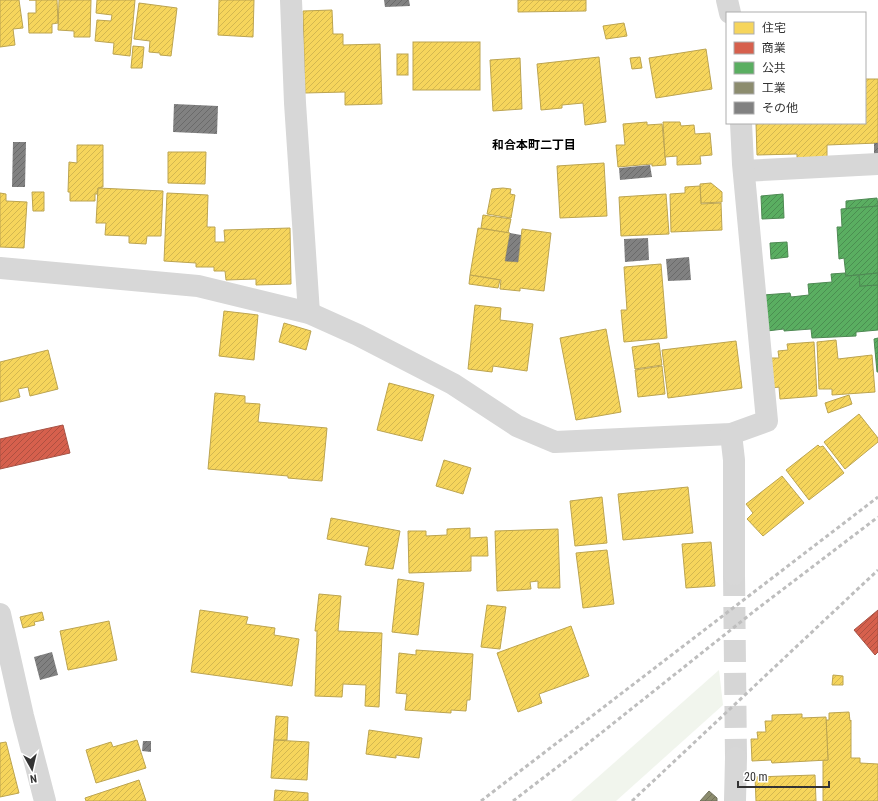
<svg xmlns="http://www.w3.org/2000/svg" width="878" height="801" viewBox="0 0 878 801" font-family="'Roboto Condensed','Noto Sans JP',sans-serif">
<defs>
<pattern id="homes-hatch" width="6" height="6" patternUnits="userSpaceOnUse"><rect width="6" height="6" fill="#f6d55c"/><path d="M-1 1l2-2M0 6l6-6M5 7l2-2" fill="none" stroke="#d3b750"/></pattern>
<pattern id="shops-hatch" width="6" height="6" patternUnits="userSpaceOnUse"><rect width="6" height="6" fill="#d6604d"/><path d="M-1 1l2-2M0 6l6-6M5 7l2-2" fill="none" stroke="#ae5041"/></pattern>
<pattern id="public-hatch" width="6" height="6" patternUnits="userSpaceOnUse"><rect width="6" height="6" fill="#5aae61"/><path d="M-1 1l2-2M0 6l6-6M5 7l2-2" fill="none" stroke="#4b8e51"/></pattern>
<pattern id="industry-hatch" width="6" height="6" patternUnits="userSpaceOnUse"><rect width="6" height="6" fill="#8c8c6e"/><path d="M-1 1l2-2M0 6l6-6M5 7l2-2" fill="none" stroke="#73735b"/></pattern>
<pattern id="building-hatch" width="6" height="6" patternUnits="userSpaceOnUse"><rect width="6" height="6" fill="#818181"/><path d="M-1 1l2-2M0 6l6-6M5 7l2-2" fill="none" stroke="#6a6a6a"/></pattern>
</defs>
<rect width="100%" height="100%" fill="#fff"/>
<path fill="#f1f5ed" d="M719 670 723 705 616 801H571Z"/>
<g fill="url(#homes-hatch)" stroke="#bca450">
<path d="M0 0H19L23 28 13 29 15 45 0 47Z"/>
<path d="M29 0H57L58 23 52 24V33H29L28 13H36V0Z"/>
<path d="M59 0H91L90 37H74V31L58 30Z"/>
<path d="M97 0H135L130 56 113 54 114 43 95 41 97 20 111 21 112 15 96 13Z"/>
<path d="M219 0H254L253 37 218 35Z"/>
<path d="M518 0H586V11L518 12Z"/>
<path d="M139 3 177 8 171 56 160 55V53L149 52 150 41 134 39Z"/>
<path d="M332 10 333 34H343V45L380 44 382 104 345 105V92L305 93 303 11Z"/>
<path d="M624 23 627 36 606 39 603 26Z"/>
<rect x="413" y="42" width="67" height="48"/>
<path d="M133 46 144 47 142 68H131Z"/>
<path d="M706 49 712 89 656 98 649 58Z"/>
<rect x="397" y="54" width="11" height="21"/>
<path d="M599 57 606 122 585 125 583 103 562 105V108L541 110 537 64Z"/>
<path d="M640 57 642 68 632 69 630 58Z"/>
<path d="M520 58 522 109 493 111 490 60Z"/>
<path d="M865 79H878V143L827 145V159L797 160V154L757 155 756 123H865Z"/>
<path d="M647 122V125L662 124 666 165 652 166V164L618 167 616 145H625L623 124Z"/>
<path d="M663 122H680L681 126 694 125 695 134 710 133 712 155 700 156 701 164 677 165V156L665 157Z"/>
<path d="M77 145H103V187L98 188 97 194H95V201H70V192H68L69 162 77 163Z"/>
<path d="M168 152H206L205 184 168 183Z"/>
<path d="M604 163 607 216 560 218 557 166Z"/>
<path d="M711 183 722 192V202L701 203 700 184Z"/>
<path d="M700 186 701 204 721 203 722 230 671 232 670 194 685 193V187Z"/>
<path d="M98 188 163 191 161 236H147L146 244 129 243V236L105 235 106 223H96Z"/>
<path d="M503 188 511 189 510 194 515 195 511 218 487 214 492 189Z"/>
<path d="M32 192H44V211H33Z"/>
<path d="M0 193 6 194V201L27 202 24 248 0 247Z"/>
<path d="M167 193 208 195 207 227H215V242H225L224 230 290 228 291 284 256 285V279L226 280 225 271H214V267H196V263L164 261Z"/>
<path d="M666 194 669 234 621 236 619 197Z"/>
<path d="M483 215 511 219 508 233 481 228Z"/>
<path d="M478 228 510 233 505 261 518 262 522 229 551 233 544 291 520 288V291L500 289 501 280 470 275Z"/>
<path d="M661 264 667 338 624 342 621 310H627L624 267Z"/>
<path d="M470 275 500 280 498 288 469 284Z"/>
<path d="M475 305 501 308 500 320 533 324 527 371 493 366 492 372 468 369Z"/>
<path d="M224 311 258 315 254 360 219 356Z"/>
<path d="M284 323 311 331 306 350 279 342Z"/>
<path d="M606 329 621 412 576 420 560 338Z"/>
<path d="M836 340 838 359 872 355 875 392 832 395V389H819L817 342Z"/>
<path d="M736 341 742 388 668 398 662 350Z"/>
<path d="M814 342 817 396 780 399 779 387 773 388 771 358H779L778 351 788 350 787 344Z"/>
<path d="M659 343 662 365 635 369 632 347Z"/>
<path d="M48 350 58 389 30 396 28 387 18 389 20 397 0 402V362Z"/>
<path d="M662 366 665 394 638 397 635 370Z"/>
<path d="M389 383 434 395 422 441 377 430Z"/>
<path d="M215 393 245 396V403L260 404 258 422 327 428 322 481 288 478V476L208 469Z"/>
<path d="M849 395 852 404 828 413 825 403Z"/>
<path d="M859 414 878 438V442L845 469 824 442Z"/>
<path d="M818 445 820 447 823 446 844 473 809 500 786 470Z"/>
<path d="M444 460 471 468 463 494 436 486Z"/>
<path d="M782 476 804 503 763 536 747 519 753 513 746 504Z"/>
<path d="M688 487 693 533 623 540 618 494Z"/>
<path d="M602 497 607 543 575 546 570 501Z"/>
<path d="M331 518 400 531 393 569 365 565 369 547 327 539Z"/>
<path d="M470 528V538L487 537 488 556H471V571L409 573 408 531H426V536L447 535V529Z"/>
<path d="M558 529 560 588H538V581L530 582 531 589 497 591 495 531Z"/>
<path d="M711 542 715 586 686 588 682 544Z"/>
<path d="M607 550 614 604 583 608 576 553Z"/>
<path d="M398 579 424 583 418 635 392 632Z"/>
<path d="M319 594 341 596 338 631 382 633 379 707 365 706 366 685 343 684 342 697 315 696 317 631H315Z"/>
<path d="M487 605 506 607 500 649 481 647Z"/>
<path d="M200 610 248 617 246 624 275 628 274 635 299 639 292 686 191 672Z"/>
<path d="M42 612 44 620 34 622 35 625 23 628 20 617Z"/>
<path d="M109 621 117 660 68 670 60 631Z"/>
<path d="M571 626 589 676 539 694 542 703 518 712 497 653Z"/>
<path d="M416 650 473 654 470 700H467L466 711 451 710V713L405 710 407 694 396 693 399 653 416 655Z"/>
<path d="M833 675 843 676V685H832Z"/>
<path d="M849 712 850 721 851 720V758H860V763L878 764V801H823V760H828L826 720H829V713Z"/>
<path d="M802 714V718L826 717 828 760 772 763 771 760 752 761 751 739H758L757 732H766L765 721H772V715Z"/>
<path d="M276 716 288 717 287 740H274Z"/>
<path d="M369 730 422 738 419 758 396 755V758L366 754Z"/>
<path d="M137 740 146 768 96 783 86 750 111 742 113 747Z"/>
<path d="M274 740 309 742 307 780 271 778Z"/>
<path d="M6 742 19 793 0 797V743Z"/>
<path d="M815 775 816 801H756L755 777Z"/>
<path d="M139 780 146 801H86L85 798Z"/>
<path d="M275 790 308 793V801H274Z"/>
</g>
<g fill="url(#shops-hatch)" stroke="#a55245">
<path d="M63 425 70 453 0 469V439Z"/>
<path d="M878 610V652L875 655 854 630Z"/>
</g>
<g fill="url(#public-hatch)" stroke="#4e8953">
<path d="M783 194 784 218 762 219 761 196Z"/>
<path d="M877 198 878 206 846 209V201Z"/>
<path d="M878 206V273L846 276 844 258 839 259 837 227H842L841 209Z"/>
<path d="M787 242 788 257 771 259 770 243Z"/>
<path d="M845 273 846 276 859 275 860 286 878 285V330L856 332V336L812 338 811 329 784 331V329L767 331 763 295 790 293 791 297 809 295 808 284 832 282 831 274Z"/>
<path d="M878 273V285L860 286 859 275Z"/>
<path d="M878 338V372H877L874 339Z"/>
</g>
<path fill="url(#industry-hatch)" stroke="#71715c" d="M709 791 717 798V801H700Z"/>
<g fill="url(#building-hatch)">
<path d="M384 0H409L410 6 385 7Z"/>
<path d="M174 104 218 106 217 134 173 132Z"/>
<path d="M13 142H26L25 187H12Z"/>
<path d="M874 143H878V157L874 158Z"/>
<path d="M650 165 652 177 620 180 619 168Z"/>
<path d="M510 233 521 235 518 262 505 261Z"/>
<path d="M648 238 649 260 625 262 624 239Z"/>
<path d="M689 257 691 280 668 281 666 259Z"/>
<path d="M52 652 58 675 40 680 34 657Z"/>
<path d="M143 741H151V752L142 751Z"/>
</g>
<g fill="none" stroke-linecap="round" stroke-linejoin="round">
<path stroke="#d6d6d6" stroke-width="22" stroke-dasharray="22 11" stroke-linecap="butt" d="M734 574 736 758"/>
<g stroke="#d7d7d7" stroke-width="22">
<path d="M291 0 295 103 309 313"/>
<path d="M727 0 730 13"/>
<path d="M744 171 878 164"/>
<path d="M0 268 198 286 309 313 358 335 453 384 517 426 555 442 731 434 767 421 743 164 741 123"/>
<path d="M731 434 734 460V574"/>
<path d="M0 614 23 716 45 801"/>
<path d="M735 801 736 758"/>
</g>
<g stroke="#bebebe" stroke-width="3" stroke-dasharray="4 3" stroke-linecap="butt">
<path d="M481 801 878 497"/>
<path d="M513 801 581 749 757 609 878 517"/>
<path d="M632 801 878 570"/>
</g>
</g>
<g text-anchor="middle" stroke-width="4" stroke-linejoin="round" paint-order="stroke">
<g font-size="12" font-weight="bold" fill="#000" stroke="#fff">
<text x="534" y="149">和合本町二丁目</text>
</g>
</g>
<rect x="726" y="12" width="140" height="112" fill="#ffffff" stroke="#adadad"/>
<rect x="734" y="22" width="20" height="12" fill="#f6d55c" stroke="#adadad"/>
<text x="762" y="32" font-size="12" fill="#333333">住宅</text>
<rect x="734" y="42" width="20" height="12" fill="#d6604d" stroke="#adadad"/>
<text x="762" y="52" font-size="12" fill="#333333">商業</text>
<rect x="734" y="62" width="20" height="12" fill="#5aae61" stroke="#adadad"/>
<text x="762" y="72" font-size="12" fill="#333333">公共</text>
<rect x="734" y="82" width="20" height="12" fill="#8c8c6e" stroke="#adadad"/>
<text x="762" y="92" font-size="12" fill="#333333">工業</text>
<rect x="734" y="102" width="20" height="12" fill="#818181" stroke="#adadad"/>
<text x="762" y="112" font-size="12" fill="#333333">その他</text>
<g transform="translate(32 769) rotate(172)" stroke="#ffffff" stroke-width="3" paint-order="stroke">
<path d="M0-3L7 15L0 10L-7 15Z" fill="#333333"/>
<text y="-6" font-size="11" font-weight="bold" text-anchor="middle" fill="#333333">N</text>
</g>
<path d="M738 781v6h91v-6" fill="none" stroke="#333333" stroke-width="2"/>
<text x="744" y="781" font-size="12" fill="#333333" stroke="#ffffff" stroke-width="3" paint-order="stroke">20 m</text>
</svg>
